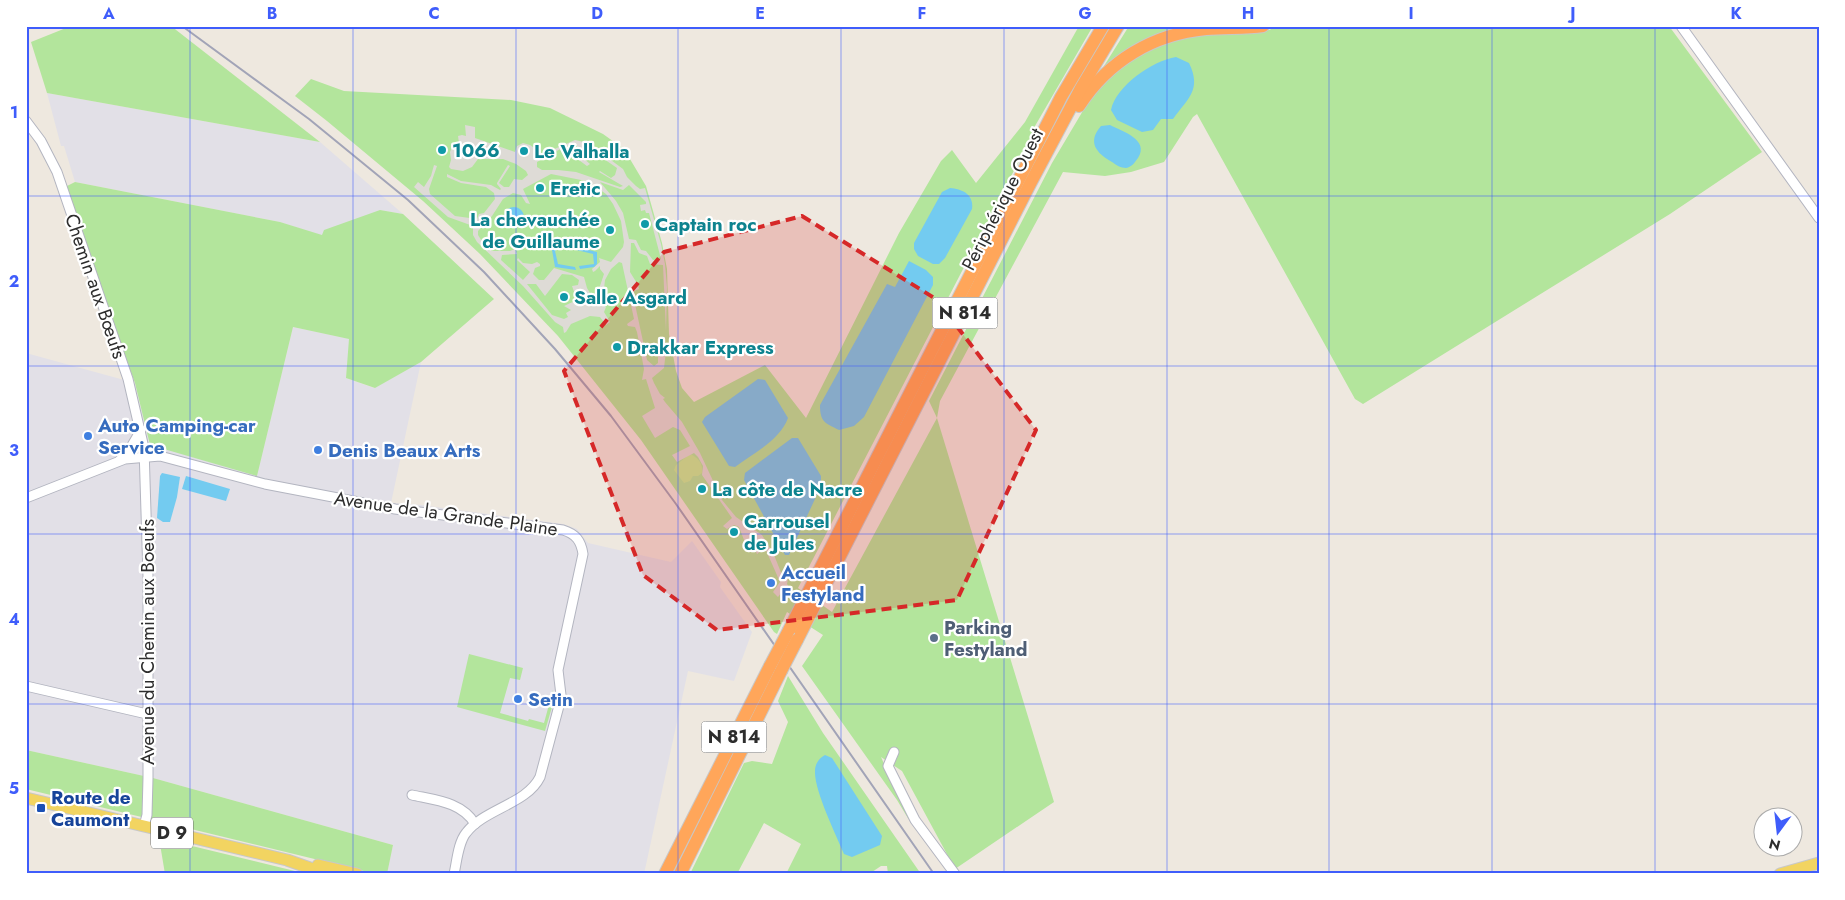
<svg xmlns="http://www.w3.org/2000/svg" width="1845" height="900" viewBox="0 0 1845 900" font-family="Jost,sans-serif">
<rect width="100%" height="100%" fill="#eee8df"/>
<g fill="#e2e0e7">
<path d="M47 93 320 142 403 214 380 210 323 236 280 222 75 182 64 146H61Z"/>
<path d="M293 327 350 339 346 378 374 388 421 362 391 503 421 505 563 524 577 529 588 543 671 562 692 541 721 582 720 587 752 632 734 681 688 671 644 874H387L393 845 153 778 26 750V353L135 383 150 445 257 475Z"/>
</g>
<g fill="#b3e59c">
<path d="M71 26H171L320 142 47 93 31 42Z"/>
<path d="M1079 26H1093L1035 126 1036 128 798 588 832 612 937 418 929 401 1052 163 1084 109 1100 88 1132 56 1178 36 1251 33 1269 30 1279 26H1669L1762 152 1670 214 1363 404 1355 399 1197 114 1193 117 1164 162 1131 172 1105 176 1063 172 940 401 937 418 1054 802 955 869 902 771 881 757 909 820 897 800 802 666 823 635 787 612 777 634 774 632 641 440 558 336 480 254 423 201 327 121 295 96 311 79 344 91 511 100 550 108 603 134 624 149 646 186 662 243 667 269 669 334 676 371 682 388 694 402 765 365 806 418 899 233 941 161 952 150 976 183 1025 122Z"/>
<path d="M1129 26H1206L1106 68 1104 66Z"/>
<path d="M75 182 280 222 322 235 324 230 380 210 403 214 494 299 421 362 375 388 346 378 349 339 293 327 257 476 150 445 135 383 100 288 67 186Z"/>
<path d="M469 654 523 668 520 680 510 678 500 713 528 721 529 719 544 723 553 690 554 700 545 731 457 707Z"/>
<path d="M788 676 823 733 921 874H888L887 866H881L869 874H786L801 844 764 823 737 874H690L744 763 752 761 772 764 788 722 778 701Z"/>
<path d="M26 750 153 778 393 845 387 874H376L26 789Z"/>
<path d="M159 838 307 874H165Z"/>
</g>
<path fill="#c6ec98" d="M690 454C699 458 703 464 702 473L698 476H693L690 481 684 483 674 470 676 465Z"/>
<path fill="#dedbd6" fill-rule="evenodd" d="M465 125 475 127V138L515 152 517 146 523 143 530 145 543 154 575 140 588 143 623 169 627 177 636 186 640 189 645 188 661 244 665 264 667 287 666 331 663 265 650 264 647 256 639 253 634 243H631L630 272 638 285 639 289 634 291 633 295 647 360 654 366 658 363V352L666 351 664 368 652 378 654 383 660 394 665 398 663 399 665 402 682 422 700 453 722 500 736 517 762 535 774 555 782 575 788 579 787 584 789 587 787 592 784 589 778 597 773 592 780 582 765 548 757 554 752 543 746 545 739 527 734 525 727 529 723 526 732 518 702 475 703 466 698 457 694 453 677 462 672 455 690 446 680 430 673 427 655 438 642 416 655 408 646 379 642 380 644 369 637 332 635 327 628 326 627 324 634 319 622 263 619 262 611 269 605 280 604 289 602 291 605 293 601 295 600 300 603 305 606 307 604 312 610 322 606 325 600 317 590 316 571 324 566 332 564 333 563 327 555 322 523 286 477 242 473 235V226L448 217 414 187 418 182 424 187 431 176 434 165 437 166 429 189 430 194 455 216 477 219 479 214 484 213 495 199 494 193 486 187 461 183 447 177V174L461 181 491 185 500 190 501 189 497 184V183L508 165 510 166 499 183 504 187H509L514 179 522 180 528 175 526 171 516 164 503 159H478L472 167 463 171 451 169 449 167 451 160 450 152 452 147 459 143 458 136 462 135 466 136ZM573 144H576L577 147 572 155 587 166 590 164 582 157 588 148 617 168 615 175 611 178 600 171 599 172 623 186 620 187 576 172 558 170H542L537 167V162L564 147ZM551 174 586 181 596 187 606 194 613 204 621 221 624 242 623 247 611 262 599 258 600 262 592 269 593 272 595 271 600 266V269L604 274 596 298H593L587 288 584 277 554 268 544 280H539L533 274 535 268 540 266V264L537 262 532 264 523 263 518 258 517 260 530 272 523 280 501 260 502 255 517 254 515 249 510 251H492L483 243 478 235V231L492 216 503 199 513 193 521 195 526 203 530 204 523 189ZM600 182 623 190 629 185 646 202V204L640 205 641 211 645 210 646 213H649L661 259 653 260 646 251 641 250 636 240 629 239 623 213 616 201ZM562 274 572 275 579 280 578 285 572 286 577 300 564 306 571 310 566 313 568 317 564 319 552 315 527 284H536L545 296Z"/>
<g fill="#73cbf0">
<path d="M1176 57 1189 63C1202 90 1188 98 1173 119H1161L1153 130 1142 132 1117 120 1111 110C1116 86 1152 61 1176 57Z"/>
<path d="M1110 125C1122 131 1150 140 1138 158 1135 162 1132 167 1126 168 1121 168 1116 165 1112 162 1096 153 1087 142 1101 126Z"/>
<path d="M950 188C963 189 974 195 972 209L945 258 939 264H933L918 256 914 249V243L942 192Z"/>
<circle cx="514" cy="217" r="10"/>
<path d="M558 243 597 252V264L594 267 580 269 579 266 594 264 593 254 560 246 555 251 558 264 575 267 576 270 555 267 552 250Z"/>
<path d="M909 261 926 270 933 277V285L864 417 854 426 839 430C825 423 820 422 820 405L887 284 895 287Z"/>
<path d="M758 379 765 380 788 418C780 440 754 453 735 467L729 466 702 422 705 417Z"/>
<path d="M792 438H798L821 476V486L789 555H785L744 480 745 473Z"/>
<path d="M162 473 180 477 177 497 170 522H163L157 518 160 476Z"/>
<path d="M186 476 230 489 226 501 182 489Z"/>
<path d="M825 755 832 758 882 836 880 845 852 857 844 854C836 835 814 790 815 771 815 764 819 758 825 755Z"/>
</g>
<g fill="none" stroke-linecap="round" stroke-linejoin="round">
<g stroke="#b3b5c0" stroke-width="11">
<g id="minor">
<path d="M1681 26 1819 218"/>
<path d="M26 121 41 141 57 172 128 379 144 448 148 576V778L147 815 144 826"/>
<path d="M120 460 127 454 141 430"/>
<path d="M26 498 125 459 160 456 265 484 395 509 563 530C576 534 581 541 583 554L558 670 561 695 560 702 540 777C527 804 484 809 466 833 458 843 457 861 454 874"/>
<path d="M26 686 147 714"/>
<path d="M894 752 888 766 915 820 955 874"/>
<path d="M412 795C435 800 462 802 475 824"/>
</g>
</g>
<g stroke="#c8c8c8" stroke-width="13">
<g id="major">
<path d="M26 798 287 860 327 874"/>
<path d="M318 865 357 874"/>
<path d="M1780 874 1819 863"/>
</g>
</g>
<g stroke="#c8c8c8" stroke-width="14">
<g id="highway">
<path d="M1079 106C1108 61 1153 34 1206 29 1225 27 1244 29 1263 26"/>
<path d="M789 630 1061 97 1103 26"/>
<path d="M797 640 1030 184 1081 88 1118 26"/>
<path d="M665 874 770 666"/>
<path d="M680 874 781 671"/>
</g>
</g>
<use href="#minor" stroke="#fff" stroke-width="9"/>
<use href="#major" stroke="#f2d461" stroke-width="11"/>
<use href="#highway" stroke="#ffa65a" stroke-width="12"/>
<path stroke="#a2a4b7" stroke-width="2" d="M182 26 309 119 408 200 484 272 555 349 611 416 676 504 934 874"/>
<g stroke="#c8c8c8" stroke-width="14" stroke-linecap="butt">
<g id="highway-bridge">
<path d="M770 666 789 630"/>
<path d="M781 671 797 640"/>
</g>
</g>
<use href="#highway-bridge" stroke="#ffa65a" stroke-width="12"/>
</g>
<path fill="#d62828" fill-opacity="0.2" stroke="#d62828" stroke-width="4" stroke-dasharray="10 6" stroke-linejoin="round" d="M802 216 936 299 1036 430 957 600 717 630 643 575 564 371 664 252Z"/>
<path fill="none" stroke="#3f5dfb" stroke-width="1" stroke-opacity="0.55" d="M190 26V874M353 26V874M516 26V874M678 26V874M841 26V874M1004 26V874M1167 26V874M1329 26V874M1492 26V874M1655 26V874M26 196H1819M26 366H1819M26 534H1819M26 704H1819"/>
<g fill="#0f9aa8" stroke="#fff" stroke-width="2">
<circle cx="442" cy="150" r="5"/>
<circle cx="524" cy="151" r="5"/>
<circle cx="540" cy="188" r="5"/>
<circle cx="645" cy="224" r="5"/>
<circle cx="610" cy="230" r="5"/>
<circle cx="564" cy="297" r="5"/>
<circle cx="617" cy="347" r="5"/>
<circle cx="702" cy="489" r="5"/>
<circle cx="734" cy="532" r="5"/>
</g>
<g fill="#3f7fe0" stroke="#fff" stroke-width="2">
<circle cx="88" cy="436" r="5"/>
<circle cx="318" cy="450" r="5"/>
<circle cx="771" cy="583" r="5"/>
<circle cx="518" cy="699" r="5"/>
</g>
<circle fill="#5c6f8a" stroke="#fff" stroke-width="2" cx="934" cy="638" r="5"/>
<rect fill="#1a4fb4" stroke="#fff" stroke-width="2" x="36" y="803" width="10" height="10" rx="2.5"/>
<g text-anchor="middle" stroke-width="4.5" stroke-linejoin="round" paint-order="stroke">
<g fill="#fff" stroke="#6c6c6c" stroke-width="1">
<rect x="932.5" y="297.5" width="65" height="31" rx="4"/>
<rect x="701.5" y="721.5" width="65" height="31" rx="4"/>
<rect x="151" y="817.5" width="42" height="31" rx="4"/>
</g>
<g font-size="18" font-weight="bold" fill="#2d2d2d">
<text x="965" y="319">N 814</text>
<text x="734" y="743">N 814</text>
<text x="172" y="839">D 9</text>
</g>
<g font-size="19" font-weight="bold" fill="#0d838f" stroke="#fff" text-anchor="start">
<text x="452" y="157">1066</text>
<text x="534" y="158">Le Valhalla</text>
<text x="550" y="195">Eretic</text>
<text x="600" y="226" text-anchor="end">La chevauchée<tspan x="600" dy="22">de Guillaume</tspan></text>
<text x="655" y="231">Captain roc</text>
<text x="574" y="304">Salle Asgard</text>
<text x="627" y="354">Drakkar Express</text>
<text x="712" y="496">La côte de Nacre</text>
<text x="744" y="528">Carrousel<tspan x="744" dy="22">de Jules</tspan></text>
</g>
<g font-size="19" fill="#2d2d2d" stroke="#fff">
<text transform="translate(1002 199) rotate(-63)" y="7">Périphérique Ouest</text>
<text transform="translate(96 286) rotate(71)" y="7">Chemin aux Bœufs</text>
<text transform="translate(446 513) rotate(8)" y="7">Avenue de la Grande Plaine</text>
<text transform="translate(147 642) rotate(-90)" y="7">Avenue du Chemin aux Boeufs</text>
</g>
<g font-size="19" font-weight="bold" fill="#366cbe" stroke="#fff" text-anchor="start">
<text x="98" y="432">Auto Camping-car<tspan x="98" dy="22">Service</tspan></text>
<text x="328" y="457">Denis Beaux Arts</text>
<text x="781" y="579">Accueil<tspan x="781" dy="22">Festyland</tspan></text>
<text x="528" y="706">Setin</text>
</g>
<g font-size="19" font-weight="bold" fill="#4e5e75" stroke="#fff" text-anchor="start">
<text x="944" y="634">Parking<tspan x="944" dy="22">Festyland</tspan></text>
</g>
<g font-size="19" font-weight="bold" fill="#164399" stroke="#fff" text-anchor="start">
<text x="51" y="804">Route de<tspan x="51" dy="22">Caumont</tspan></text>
</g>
</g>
<rect width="1845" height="900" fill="none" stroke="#ffffff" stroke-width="55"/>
<g transform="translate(1778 832) rotate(195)"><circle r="24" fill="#ffffff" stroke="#ababab"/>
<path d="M0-4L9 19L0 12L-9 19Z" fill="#3f5dfb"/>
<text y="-8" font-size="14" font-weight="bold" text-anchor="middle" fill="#2d2d2d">N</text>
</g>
<rect x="28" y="28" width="1790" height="844" fill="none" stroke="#3f5dfb" stroke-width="2"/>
<g font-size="16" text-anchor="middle" font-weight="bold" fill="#3f5dfb">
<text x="109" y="19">A</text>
<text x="272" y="19">B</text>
<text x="434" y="19">C</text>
<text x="597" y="19">D</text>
<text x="760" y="19">E</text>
<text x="922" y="19">F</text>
<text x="1085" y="19">G</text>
<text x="1248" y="19">H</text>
<text x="1411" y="19">I</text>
<text x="1573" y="19">J</text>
<text x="1736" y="19">K</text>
<text x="14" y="118">1</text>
<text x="14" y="287">2</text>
<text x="14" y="456">3</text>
<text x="14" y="625">4</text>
<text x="14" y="794">5</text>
</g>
</svg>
